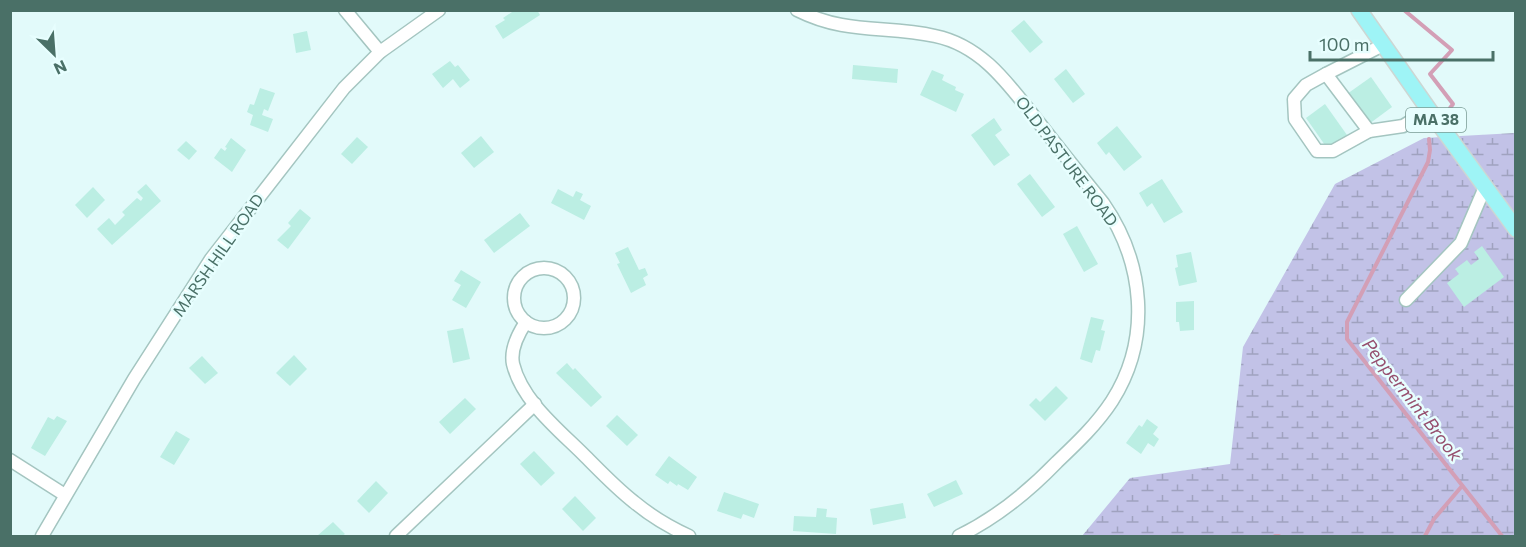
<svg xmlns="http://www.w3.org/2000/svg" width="1526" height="547" viewBox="0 0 1526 547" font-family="Commissioner,sans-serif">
<defs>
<pattern id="wetland-marsh" width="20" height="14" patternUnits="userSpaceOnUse" patternTransform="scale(1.5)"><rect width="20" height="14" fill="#c2c2e7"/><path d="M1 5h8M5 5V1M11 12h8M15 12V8" fill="none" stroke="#a0a2bf"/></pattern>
</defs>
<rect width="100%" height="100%" fill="#e2fafa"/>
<path fill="url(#wetland-marsh)" d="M1515 133V536H1082L1130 478 1230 464 1243 347 1335 184 1424 138Z"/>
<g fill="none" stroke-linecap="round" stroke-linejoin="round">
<g stroke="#d39fb6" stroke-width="4">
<path d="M1404 10 1452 50 1430 74 1453 104 1450 108"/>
<path d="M1429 139 1430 150 1428 162 1347 322V339L1502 536"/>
<path d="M1275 536H1279"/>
<path d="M1425 536 1434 519 1462 486"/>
</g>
</g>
<g fill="#bbeee3">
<path d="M515 10H537L540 15 503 39 495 26 505 20 503 18Z"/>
<path d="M1024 20 1043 42 1030 53 1011 31Z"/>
<path d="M307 31 311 50 296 53 293 34Z"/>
<path d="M450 61 455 67 458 65 470 80 460 88 453 79 443 88 432 74Z"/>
<path d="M853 65 898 69 897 83 852 79Z"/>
<path d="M1066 69 1085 94 1073 103 1054 79Z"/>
<path d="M932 70 944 75 942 80 956 87 955 90 964 94 956 112 920 95Z"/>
<path d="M1371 77 1392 107 1369 124 1347 94Z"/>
<path d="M260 88 275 93 268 111 264 109 262 115 273 119 268 132 250 125 253 115 247 112 250 104 254 105Z"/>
<path d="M1325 104 1347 135 1327 148 1306 118Z"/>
<path d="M994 118 1002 130 995 135 1010 155 994 166 971 135Z"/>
<path d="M1117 126 1142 157 1124 171 1109 152 1106 155 1097 143Z"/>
<path d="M481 136 494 152 474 168 461 153Z"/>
<path d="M357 137 368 147 352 164 341 154Z"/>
<path d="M231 138 246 150 232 172 214 158 221 148 225 151 227 148 225 147Z"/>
<path d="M186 141 197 151 189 160 177 150Z"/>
<path d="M1030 174 1055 207 1042 217 1017 184Z"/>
<path d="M1162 179 1183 212 1164 223 1152 203 1147 207 1139 193Z"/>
<path d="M146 184 161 201 112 245 97 229 109 218 115 225 125 215 122 212 137 198 141 201 143 198 137 192Z"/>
<path d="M93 187 105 200 87 218 75 205Z"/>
<path d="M558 189 573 197 576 191 583 194 580 200 591 206 584 220 551 203Z"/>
<path d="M300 209 311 218 288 249 277 240 291 226 288 223Z"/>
<path d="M520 213 530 226 494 253 484 240Z"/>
<path d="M1077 226 1098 264 1084 272 1063 234Z"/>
<path d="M1482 246 1504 277 1464 307 1447 283 1459 274 1455 269 1467 260 1471 265 1479 259 1474 252Z"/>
<path d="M628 247 639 270 645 268 648 275 643 278 646 285 631 293 617 264 620 263 615 253Z"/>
<path d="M1191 252 1197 282 1179 286 1175 268 1178 267 1176 255Z"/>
<path d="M461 270 481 282 466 308 452 300 461 285 454 281Z"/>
<path d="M1194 301V330L1180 331 1179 322H1176V302Z"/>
<path d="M1091 317 1104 320 1101 330 1105 331 1100 351 1096 350 1092 363 1080 359Z"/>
<path d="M463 328 470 359 453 363 447 331Z"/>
<path d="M294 355 307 369 290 386 276 373Z"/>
<path d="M202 356 218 373 205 384 189 368Z"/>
<path d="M567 363 573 370 575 368 602 397 591 407 556 373Z"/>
<path d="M1056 386 1068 398 1045 421 1029 405 1036 398 1040 402Z"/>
<path d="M465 398 476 409 450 434 439 422Z"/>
<path d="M617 415 638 435 627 446 606 426Z"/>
<path d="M57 416 67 421 45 456 31 448 48 417 54 420Z"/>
<path d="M1147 419 1158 427 1153 434 1159 439 1154 447 1148 443 1141 454 1126 443 1139 425 1142 427Z"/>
<path d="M176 431 190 439 174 465 160 457Z"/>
<path d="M534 451 555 473 541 486 520 464Z"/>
<path d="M669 456 697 477 688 490 678 484 677 486 670 481 668 484 655 475Z"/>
<path d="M956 480 963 494 934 507 927 494Z"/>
<path d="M376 481 388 493 369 513 357 501Z"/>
<path d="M724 492 759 504 754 518 743 514 741 519 717 511Z"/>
<path d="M575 496 596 518 583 531 562 509Z"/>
<path d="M903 503 906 518 873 525 870 509Z"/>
<path d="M817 508 827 509 826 517 837 518 836 534 793 531 794 516 816 517Z"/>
<path d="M333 522 345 534 342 536H317Z"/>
</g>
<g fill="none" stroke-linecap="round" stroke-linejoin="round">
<g stroke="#a4c5c0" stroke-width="15">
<g id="minor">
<path d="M345 10 380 52"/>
<path d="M797 10C847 35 885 25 935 36 984 46 1011 88 1040 124 1061 151 1082 177 1103 203 1144 262 1152 338 1112 401 1097 424 1077 443 1057 462 1028 492 996 518 959 536"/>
<path d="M1383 45 1326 74 1369 131 1403 126 1429 110"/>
<path d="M1326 74 1306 85 1294 99 1295 119 1317 151H1333L1369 131"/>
<circle cx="544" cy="298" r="30"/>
<path d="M1406 300 1461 243 1485 187"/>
<path d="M526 322C518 334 510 349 513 364 522 401 559 430 584 455 600 471 616 488 634 502 651 516 669 527 689 536"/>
<path d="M10 460 65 495"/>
<path d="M42 536 134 379 211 259 344 88 380 52 439 10"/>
<path d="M396 536 535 404"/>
</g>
</g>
<g stroke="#ccd7d4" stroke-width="18">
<path id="major" d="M1359 10 1429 110 1516 229"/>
</g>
<use href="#minor" stroke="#fff" stroke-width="12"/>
<use href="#major" stroke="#9ef4f6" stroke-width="15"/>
</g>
<g text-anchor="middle" stroke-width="5" stroke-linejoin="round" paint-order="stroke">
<rect fill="#e7fefe" stroke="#799b94" stroke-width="1.5" x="1406" y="108" width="60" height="24" rx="4.5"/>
<g font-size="15" font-weight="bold" fill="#4a7067">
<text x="1436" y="125">MA 38</text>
</g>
<g font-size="16" fill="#4a7067" stroke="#e7fefe">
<text transform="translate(1067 161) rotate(53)" y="6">OLD PASTURE ROAD</text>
<text transform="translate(218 255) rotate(-55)" y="6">MARSH HILL ROAD</text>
</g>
<g font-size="18" font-style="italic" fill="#964f6e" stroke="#e7fefe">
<text transform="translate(1412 400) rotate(52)" y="6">Peppermint Brook</text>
</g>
</g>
<rect width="1526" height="547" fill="none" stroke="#4a7067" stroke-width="24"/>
<g transform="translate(54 54) rotate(155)" stroke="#e7fefe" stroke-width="4.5" paint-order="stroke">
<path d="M0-4.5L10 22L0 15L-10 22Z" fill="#4a7067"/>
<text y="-9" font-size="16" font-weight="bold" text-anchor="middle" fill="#4a7067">N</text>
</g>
<path d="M1310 51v9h183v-9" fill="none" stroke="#4a7067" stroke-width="3"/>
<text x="1319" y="51" font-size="18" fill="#4a7067" stroke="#e7fefe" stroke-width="4.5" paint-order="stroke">100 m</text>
</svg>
